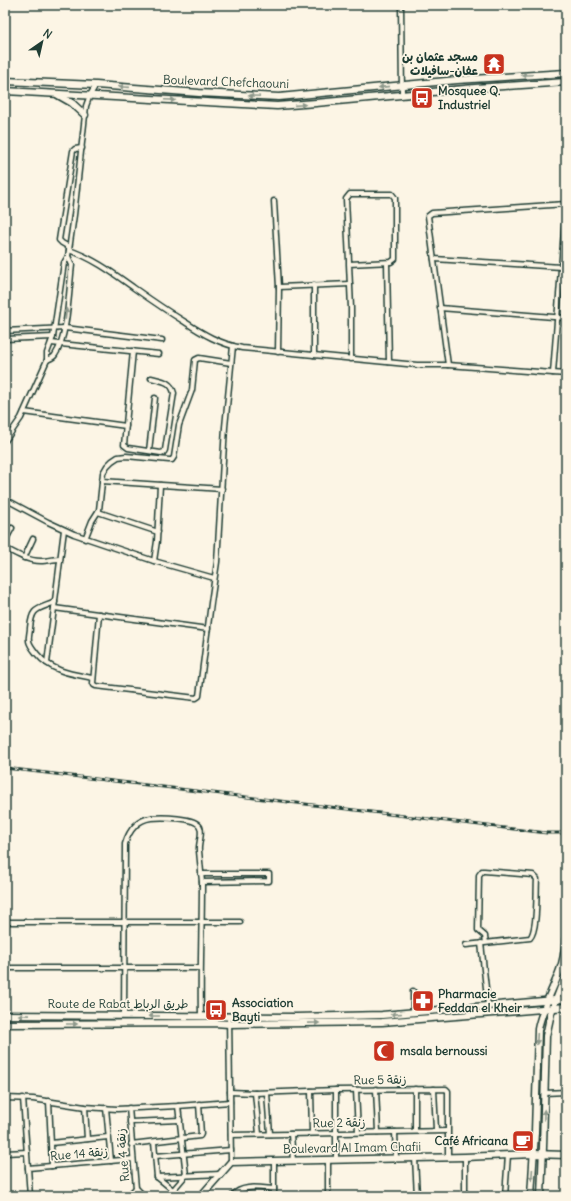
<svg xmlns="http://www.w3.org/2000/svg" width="571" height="1201" viewBox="0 0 571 1201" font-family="Delius,'Playpen Sans Arabic',sans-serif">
<rect width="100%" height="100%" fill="#fcf5e5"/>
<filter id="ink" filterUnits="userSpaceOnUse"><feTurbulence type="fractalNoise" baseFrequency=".025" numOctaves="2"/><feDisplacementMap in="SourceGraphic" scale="8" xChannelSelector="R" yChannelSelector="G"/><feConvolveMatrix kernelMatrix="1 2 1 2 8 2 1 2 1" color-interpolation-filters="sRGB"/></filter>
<g filter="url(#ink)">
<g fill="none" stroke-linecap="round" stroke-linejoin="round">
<g stroke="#1f3d34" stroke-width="7">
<g id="street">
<path d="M401 5 402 94"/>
<path d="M274 201 279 287 278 352"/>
<path d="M69 247 62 243 59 240 73 151 75 149 82 148"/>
<path d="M69 250C93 258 113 273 134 288 151 300 167 311 185 322 203 334 220 344 242 348L417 365H448L566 374"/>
<path d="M434 259 561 267"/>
<path d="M387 263 389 362"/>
<path d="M349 264 391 262 395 259V198L392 194H350L346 199 349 261V264L351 308V359"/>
<path d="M314 285V355"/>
<path d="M279 287 350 284"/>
<path d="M440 308 566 318"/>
<path d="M5 331 65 328 162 340"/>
<path d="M5 339 53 337"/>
<path d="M51 343 159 354"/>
<path d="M133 351 124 445 128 448 161 453 164 452 165 450 174 393C171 381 162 381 151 378"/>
<path d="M47 360C50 359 53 358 55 355 68 337 69 288 72 265L68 256 69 250 74 215 86 106 90 95 96 85"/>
<path d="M448 365 428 216 432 213 566 204"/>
<path d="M553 373 566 204"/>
<path d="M24 412 126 426"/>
<path d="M5 441 21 418 47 360V353L53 337 64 263 68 256"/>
<path d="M149 451 155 398"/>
<path d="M102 481 222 489"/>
<path d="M5 499 48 522 74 534 154 561 214 578"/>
<path d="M98 512 158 532"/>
<path d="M85 539 92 521 99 510 103 473 107 466 112 461 118 457 126 456 169 460H172L174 457 179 425 192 390 195 360 199 358 231 363"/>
<path d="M5 541 12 528"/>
<path d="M5 548C16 554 28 561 41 561 47 561 54 559 60 559"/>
<path d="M24 558 33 539"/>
<path d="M154 561 157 541 160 485"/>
<path d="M55 602C37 610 32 607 30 628 30 633 28 637 29 641 30 646 34 650 37 654 52 672 72 674 93 678"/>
<path d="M54 608 208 629"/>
<path d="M99 614 93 683 94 685 96 686 196 698 199 696 211 603 217 562 225 427 233 346"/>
<path d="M47 663 64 530"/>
<path d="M201 874H269V881L202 882"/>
<path d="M5 922H240"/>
<path d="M481 943 488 1006"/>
<path d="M466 945 530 938C538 930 536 892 537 879L533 875 484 871H482L479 875 478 930 485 936 486 943"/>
<path d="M5 968H200"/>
<path d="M413 1013V991"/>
<path d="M124 1016 125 844C129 831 136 820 151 818 161 817 196 817 200 827 203 834 198 844 199 851 200 861 201 871 202 882 202 926 200 971 201 1015"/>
<path d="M229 1016 231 1162"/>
<path d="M376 1089 378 1132"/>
<path d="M415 1089V1131"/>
<path d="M434 1089 436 1130"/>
<path d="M336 1090V1160"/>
<path d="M356 1090 358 1132"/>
<path d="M311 1091 312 1133"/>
<path d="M230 1092 255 1093 336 1090 446 1089 448 1091V1158"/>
<path d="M255 1093 259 1134"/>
<path d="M267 1093 270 1134"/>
<path d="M545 1093 566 1092"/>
<path d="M5 1098 33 1099 85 1107 117 1109 178 1106 230 1102"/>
<path d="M23 1098 30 1196"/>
<path d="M49 1101 52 1166"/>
<path d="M85 1107 87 1139"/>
<path d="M106 1108 111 1161"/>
<path d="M129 1108 136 1188 144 1196"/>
<path d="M130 1122 180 1120"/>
<path d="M395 1132 396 1158"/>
<path d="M291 1134 293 1161"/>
<path d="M231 1135 447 1131"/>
<path d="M154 1142 157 1177 173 1190"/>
<path d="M51 1143 108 1137"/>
<path d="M131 1144 200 1136 201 1134 199 1104"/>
<path d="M5 1153 27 1152"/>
<path d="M155 1156 231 1150"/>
<path d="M415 1158 417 1196"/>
<path d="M274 1161V1196"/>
<path d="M28 1168 133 1159"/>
<path d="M157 1177 220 1174"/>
<path d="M128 1196 136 1188"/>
<path d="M168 1196 186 1175 178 1106"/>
<path d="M232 1196C242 1184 260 1188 274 1189"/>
<path d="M328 1196V1160"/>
<path d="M465 1196V1157"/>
<path d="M505 1196 508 1155"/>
</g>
</g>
<g stroke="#1f3d34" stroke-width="9">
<g id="secondary">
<path d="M5 81 96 85 199 93 279 97 457 80 566 73"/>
<path d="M5 91 277 106 316 103 475 88 566 82"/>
<path d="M58 95 72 103 85 115"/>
<path d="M201 1196 231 1162 465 1157 534 1154 566 1155"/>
<path d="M531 1196 535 1132 538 1029C542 1008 553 990 560 970 564 960 565 950 566 939"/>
<path d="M541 1196 543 1147 546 1036 551 1013 566 974"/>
</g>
</g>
<g stroke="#1f3d34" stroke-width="9">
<g id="primary">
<path d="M5 1015 296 1017 382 1015 566 999"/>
<path d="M5 1024 214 1023 229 1024 382 1022 566 1007"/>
</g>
</g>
<use href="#street" stroke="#fcf5e5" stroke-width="4"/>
<use href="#secondary" stroke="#fcf5e5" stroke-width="6"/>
<use href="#primary" stroke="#fcf5e5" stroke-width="6"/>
<g stroke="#1f3d34" stroke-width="3">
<path id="rail" d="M5 768 547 833H566"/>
</g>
<use href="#rail" stroke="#fcf5e5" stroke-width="1.5" stroke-dasharray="4.5" stroke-linecap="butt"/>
</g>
<defs><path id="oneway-solid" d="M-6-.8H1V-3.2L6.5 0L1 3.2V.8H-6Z"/></defs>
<g fill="#8e998c">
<use href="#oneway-solid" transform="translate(527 75) rotate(177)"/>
<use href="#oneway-solid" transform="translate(124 87) rotate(-176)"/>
<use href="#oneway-solid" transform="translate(384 87) rotate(174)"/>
<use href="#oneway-solid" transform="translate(254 96) rotate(-177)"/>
<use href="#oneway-solid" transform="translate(170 100) rotate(3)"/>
<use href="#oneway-solid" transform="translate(300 105) rotate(-4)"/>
<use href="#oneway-solid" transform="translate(66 314) rotate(-83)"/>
<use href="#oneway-solid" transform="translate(396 1014) rotate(175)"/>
<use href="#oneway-solid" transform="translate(24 1015) rotate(-179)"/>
<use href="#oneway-solid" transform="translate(154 1016) rotate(-180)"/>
<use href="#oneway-solid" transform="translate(314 1023) rotate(-1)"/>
<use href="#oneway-solid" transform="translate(72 1024)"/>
<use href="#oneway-solid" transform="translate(537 1039) rotate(93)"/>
<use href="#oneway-solid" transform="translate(544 1115) rotate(-88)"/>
<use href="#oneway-solid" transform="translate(532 1175) rotate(94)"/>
</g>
</g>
<defs>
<g id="temple-square" transform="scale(1.15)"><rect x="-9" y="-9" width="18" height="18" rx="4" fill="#c8321e" stroke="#fcf5e5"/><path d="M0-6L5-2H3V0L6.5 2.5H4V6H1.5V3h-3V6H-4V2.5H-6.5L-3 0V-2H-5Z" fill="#fff"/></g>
<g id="bus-square" transform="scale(1.15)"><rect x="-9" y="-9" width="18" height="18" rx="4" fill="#c8321e" stroke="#fcf5e5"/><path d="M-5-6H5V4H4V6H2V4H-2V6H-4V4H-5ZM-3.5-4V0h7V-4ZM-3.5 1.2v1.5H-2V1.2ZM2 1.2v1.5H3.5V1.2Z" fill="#fff"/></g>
<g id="pharmacy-square" transform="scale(1.15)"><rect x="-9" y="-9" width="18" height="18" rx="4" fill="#c8321e" stroke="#fcf5e5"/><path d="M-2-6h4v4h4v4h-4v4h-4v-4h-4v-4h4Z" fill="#fff"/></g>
<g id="mosque-square" transform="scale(1.15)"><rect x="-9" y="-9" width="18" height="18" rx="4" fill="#c8321e" stroke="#fcf5e5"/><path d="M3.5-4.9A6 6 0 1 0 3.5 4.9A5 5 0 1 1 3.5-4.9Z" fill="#fff"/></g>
<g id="cafe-square" transform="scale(1.15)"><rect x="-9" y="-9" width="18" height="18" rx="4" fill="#c8321e" stroke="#fcf5e5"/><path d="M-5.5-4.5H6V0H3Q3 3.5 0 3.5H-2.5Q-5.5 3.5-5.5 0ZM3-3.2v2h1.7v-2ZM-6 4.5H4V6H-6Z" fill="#fff"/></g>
</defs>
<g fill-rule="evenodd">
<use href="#temple-square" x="494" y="64"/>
<use href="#bus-square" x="422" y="98"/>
<use href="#pharmacy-square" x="423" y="1001"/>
<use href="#bus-square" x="216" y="1010"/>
<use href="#mosque-square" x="384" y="1051"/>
<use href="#cafe-square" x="523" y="1141"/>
</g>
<g text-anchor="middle" stroke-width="3.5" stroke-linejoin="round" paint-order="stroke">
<g font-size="12" font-weight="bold" fill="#1f3d34" stroke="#fcf5e5" text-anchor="start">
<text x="478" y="61" text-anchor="end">مسجد عثمان بن<tspan x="478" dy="14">عفان-سافيلات</tspan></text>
<text x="438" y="95">Mosquee Q.<tspan x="438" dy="14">Industriel</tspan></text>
<text x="438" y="998">Pharmacie<tspan x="438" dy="14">Feddan el Kheir</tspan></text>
<text x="232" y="1007">Association<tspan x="232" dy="14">Bayti</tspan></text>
<text x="400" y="1055">msala bernoussi</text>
<text x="508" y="1145" text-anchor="end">Café Africana</text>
</g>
<g font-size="12" fill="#1f3d34" stroke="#fcf5e5">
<text transform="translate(226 82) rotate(2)" y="4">Boulevard Chefchaouni</text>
<text x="118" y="1008">Route de Rabat طريق الرباط</text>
<text transform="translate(380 1080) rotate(-1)" y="4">Rue 5 زنقة</text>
<text transform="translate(339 1123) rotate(-1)" y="4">Rue 2 زنقة</text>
<text transform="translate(352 1148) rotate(-1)" y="4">Boulevard Al Imam Chafii</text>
<text transform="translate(79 1154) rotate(-5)" y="4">Rue 14 زنقة</text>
<text transform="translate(123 1155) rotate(-95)" y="4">Rue 4 زنقة</text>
</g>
</g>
<rect width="571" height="1201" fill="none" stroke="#fcf5e5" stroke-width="20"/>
<rect x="10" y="10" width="551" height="1181" fill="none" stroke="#1f3d34" stroke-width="1.5" filter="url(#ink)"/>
<g transform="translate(42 42) rotate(34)" stroke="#fcf5e5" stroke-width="3" paint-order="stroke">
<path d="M0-3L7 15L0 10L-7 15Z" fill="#1f3d34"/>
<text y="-6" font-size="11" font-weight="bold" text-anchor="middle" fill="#1f3d34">N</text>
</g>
</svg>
